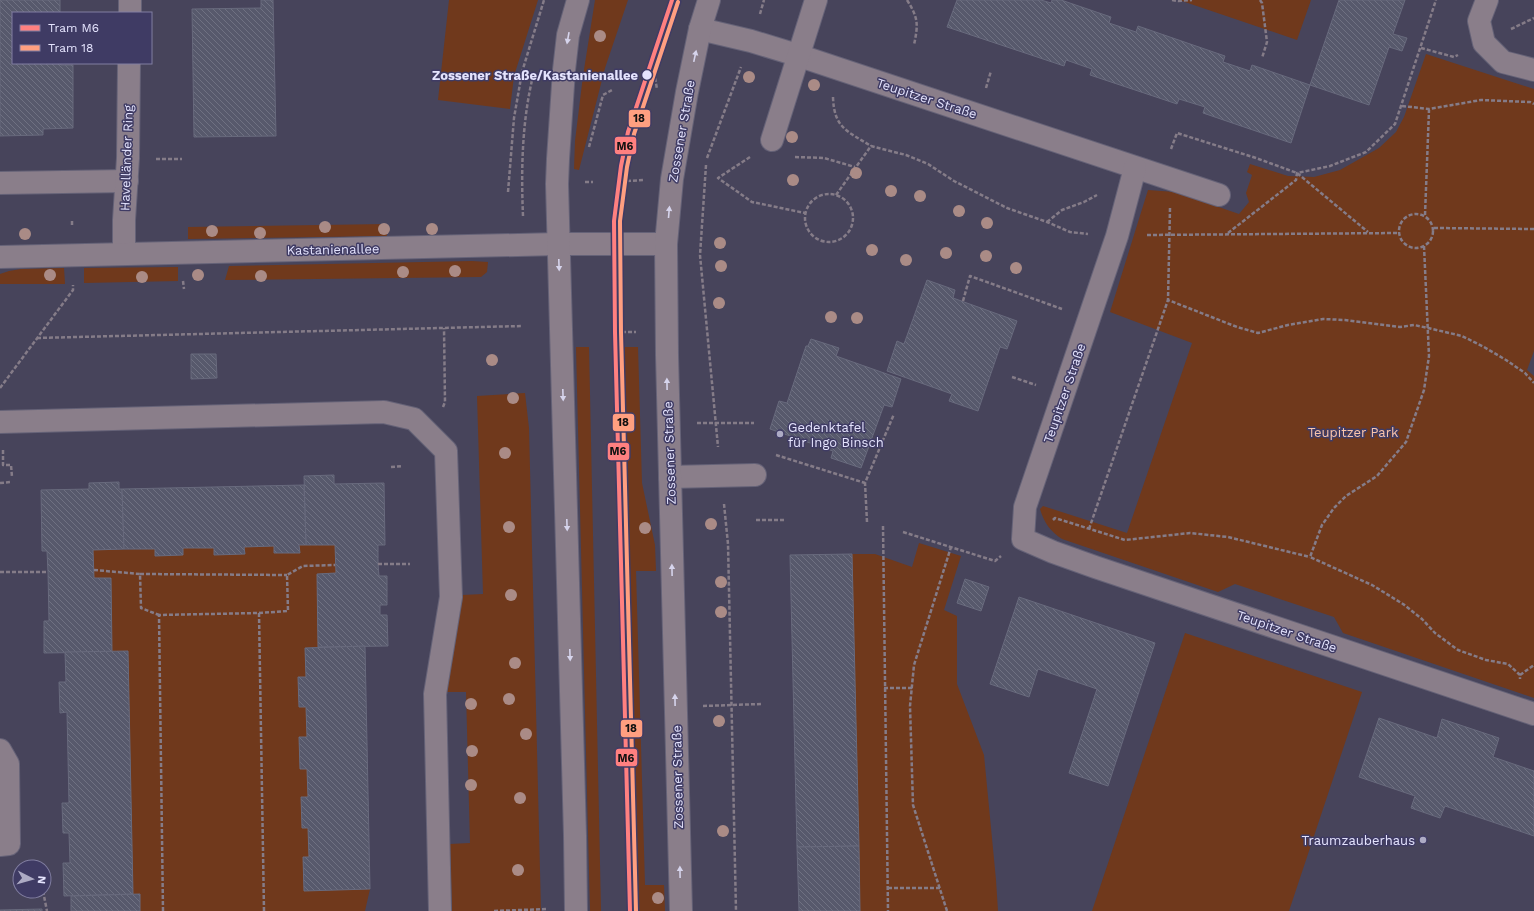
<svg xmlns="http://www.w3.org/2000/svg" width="1534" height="911" viewBox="0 0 1534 911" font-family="'Work Sans',sans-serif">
<defs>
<pattern id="building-back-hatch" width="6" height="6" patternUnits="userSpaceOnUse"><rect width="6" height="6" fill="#57596c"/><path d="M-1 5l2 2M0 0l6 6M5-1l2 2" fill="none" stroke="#6f7182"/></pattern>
</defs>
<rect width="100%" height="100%" fill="#47445b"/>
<g fill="#70391c">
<path d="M449 0H538L514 76 510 109 438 100Z"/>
<path d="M595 0H628L605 68 579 170 574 169 575 141 583 76Z"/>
<path d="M1179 0H1311L1297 40Z"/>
<path d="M1426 54 1534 89V351L1527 370 1534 376V698L1343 633 1334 617 1235 584 1218 592 1062 539C1051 532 1044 523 1040 509L1043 506 1127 533 1192 343 1110 312 1148 190 1175 192 1239 214 1249 202 1246 193 1252 175 1247 172 1250 164 1288 176 1314 177 1340 170 1379 148 1396 132 1404 117Z"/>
<path d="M387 224V236L188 239V227Z"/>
<path d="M472 261 488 262 487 272 481 277 225 280 229 266Z"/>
<path d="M178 267V281L84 283V268Z"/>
<path d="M64 268 65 284H0V274L9 271 21 269Z"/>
<path d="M576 347H589L601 911H590Z"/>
<path d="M623 347H638L642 483 655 545 656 571H636L645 885H664L665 911H636Z"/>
<path d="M525 393 529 428 541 911H452L450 844 470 843 466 692H447L462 595 483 594 477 396Z"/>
<path d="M919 543 961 556 944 610 957 616V684L984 755 996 880 998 911H860L852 554H875L912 567Z"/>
<path d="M299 545H335L336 573 317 574 318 647 305 648 306 677H298L299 707H306L307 737H299L300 769H307L308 797H301L302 828H308L309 857H303L304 890 370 889 365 911H140V894H133L128 651 112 652 111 578H94L93 550 155 549V556L183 555V548H214L245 554 244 547 274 546 300 552Z"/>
<path d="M1185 633 1362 692 1289 911H1092Z"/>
</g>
<g fill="url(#building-back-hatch)" stroke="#686a7d">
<path d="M0 0H60V13H13V63H60L61 65H73V128L43 129V135L0 136Z"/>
<path d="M261 0H273L276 136 194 137 192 9 261 8Z"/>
<path d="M957 0H1041L1051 3 1052 0H1061L1111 17 1109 23 1136 32 1138 26 1225 56 1223 62 1250 71 1252 65 1310 85 1291 143 1203 113 1205 107 1179 99 1177 104 1090 75 1092 69 1066 60 1064 66 947 27Z"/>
<path d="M1339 0H1405L1393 34 1407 38 1402 51 1389 47 1369 105 1310 85Z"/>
<path d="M927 280 955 290 953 298 1017 321 1007 349 1000 347 978 411 949 401 952 394 887 371 897 341 904 344Z"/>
<path d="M811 339 839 348 836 356 901 379 892 407 884 405 861 468 831 458 833 451 770 429 779 401 787 403 806 346H808Z"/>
<path d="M191 354H216L217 378 191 379Z"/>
<path d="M334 475V484L384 483 385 545H378V564L379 576H387V605H380V615H387L388 646 318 647 317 574 336 573 335 545H306L304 476Z"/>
<path d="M119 482V489H122L124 549 93 550 94 578H111L112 652 44 653V621H49L48 572 47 551H42L41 490 89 489V483Z"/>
<path d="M304 485 306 545H299L300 553H274V546L244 547 245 554 214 555V548H183V555L155 556V549H124L122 489Z"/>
<path d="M852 554 859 846 797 847 790 555Z"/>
<path d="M965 579 989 587 981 611 957 603Z"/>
<path d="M1019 597 1155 643 1108 786 1069 773 1097 689 1038 669 1029 697 990 684Z"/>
<path d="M365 646 370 889 304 891 303 857H309L308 828H302L301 797H308L307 769H300L299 737H307L306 707H299L298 677H306L305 648Z"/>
<path d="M128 651 133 894 64 896 63 863H70L69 833H63L62 803H69L67 712 60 713 59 682H66L65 652Z"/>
<path d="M1379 718 1437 738 1442 719 1499 738 1493 757 1534 771V836L1445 806 1440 818 1411 808 1415 796 1359 777Z"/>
<path d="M859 846 860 911H799L797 847Z"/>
<path d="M140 894V911H71V896Z"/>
<path d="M42 909V911H0V910Z"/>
</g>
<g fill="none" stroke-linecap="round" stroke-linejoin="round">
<g stroke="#656277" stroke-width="24">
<g id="minor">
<path d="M1487 0 1479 21 1484 43 1503 62 1534 70"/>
<path d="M130 13V0"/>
<path d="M700 29 751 41 797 55 1219 195"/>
<path d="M772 140 816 0"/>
<path d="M1135 168 1117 236 1025 507 1023 539 1053 552 1095 567 1534 714"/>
<path d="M0 183 127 181"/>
<path d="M124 253V220L128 158 129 63"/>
<path d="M0 257 558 244H666"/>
<path d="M0 422 384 412 414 419 446 451 451 597 435 694 440 911"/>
<path d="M670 477 755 475"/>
<path d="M0 750 8 764 9 844 0 845"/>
<path d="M576 911 575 836 557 184 558 159 564 70 568 35 578 0"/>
<path d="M681 911 667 355 666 244 672 179 687 92 700 29 709 0"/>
</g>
</g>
<g stroke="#857c88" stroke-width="2.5" stroke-dasharray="4 2" stroke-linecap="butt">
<path d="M907 0C919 19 918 25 914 45"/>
<path d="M1172 0 1178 1 1192 0"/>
<path d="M1260 0 1262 3 1267 42 1262 58"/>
<path d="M760 14 764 0"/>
<path d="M1511 29 1534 18"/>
<path d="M1421 48 1454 57 1458 55"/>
<path d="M654 72 657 89"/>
<path d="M986 88 991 71"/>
<path d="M833 97C834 128 847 131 871 146"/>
<path d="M1402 106 1429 109 1481 100 1530 102 1534 104"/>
<path d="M589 147 603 95 612 90"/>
<path d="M1171 149 1177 133 1256 158 1297 173 1368 232"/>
<path d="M750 157 718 178 752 202 805 213"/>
<path d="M795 157 824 158 855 167"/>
<path d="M707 158 741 67"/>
<path d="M156 159H182"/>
<path d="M706 165 700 255 718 447"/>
<path d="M627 181 644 180"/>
<path d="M585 182H593"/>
<path d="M508 192 514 118 522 72 544 0"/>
<circle cx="829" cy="218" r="24"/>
<path d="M836 195 871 146 906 155 928 164 954 181 1007 208 1047 222 1070 232 1088 234"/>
<path d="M1170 208 1168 300 1237 327 1258 333 1288 325 1323 319 1345 320 1400 327 1414 325 1428 328 1462 336 1484 347 1506 360 1525 373 1534 383"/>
<circle cx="1416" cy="231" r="17"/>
<path d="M1425 215 1429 110"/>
<path d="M523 216C521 170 522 121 533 76"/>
<path d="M72 221V227"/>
<path d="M1047 222 1062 210 1084 202 1097 195"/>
<path d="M1434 228 1534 229"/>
<path d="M1228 233 1296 180 1297 173 1330 166 1366 152 1395 124 1436 0"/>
<path d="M1147 235 1398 233"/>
<path d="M1424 246 1429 356 1424 390 1406 442 1377 476 1346 496 1334 508 1322 525 1310 557 1372 585 1403 604 1422 619 1435 633 1458 650 1486 660 1508 664 1520 675V679"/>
<path d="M183 281 184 289"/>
<path d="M963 301 970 276 1062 309"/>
<path d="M622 332H636"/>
<path d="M37 338 522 326"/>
<path d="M1012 377 1036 385"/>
<path d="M0 388 73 290V285"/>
<path d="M443 407 445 402 444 328"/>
<path d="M697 423H754"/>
<path d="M3 450V465H11L12 477"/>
<path d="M776 455 865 483"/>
<path d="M391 467 403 466"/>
<path d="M0 483 11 482"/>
<path d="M724 504 728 544 736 911"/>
<path d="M756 520H786"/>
<path d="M1053 520 1055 518 1125 540 1190 533 1228 537 1310 557"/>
<path d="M867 522 865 483 894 414"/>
<path d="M883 526 888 911"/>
<path d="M1089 529 1168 300"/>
<path d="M903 532 995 561 1001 556"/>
<path d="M378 564H410"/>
<path d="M94 570 140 574 141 608 159 615"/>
<path d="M0 572H48"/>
<path d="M140 574 287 575"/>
<path d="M259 613 288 611 287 575 303 566 335 565"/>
<path d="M1520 675 1534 665"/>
<path d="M884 688H912"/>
<path d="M703 706 761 704"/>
<path d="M27 867H37"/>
<path d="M888 888H940"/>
<path d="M43 891 47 911"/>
<path d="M163 911 159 615 259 613 264 911"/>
<path d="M494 911 547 909"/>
<path d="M947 911 913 805 910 706 914 665 951 547"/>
</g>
<use href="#minor" stroke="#8a7e8a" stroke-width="22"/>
<g stroke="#3f3b64" stroke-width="7">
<path id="tram-1" d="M630 911 615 332 614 221 621 166 628 132 672 0"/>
</g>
<g stroke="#3f3b64" stroke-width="7">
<path id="tram-2" d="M636 911 621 332 620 221 627 167 634 134 678 2"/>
</g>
<use href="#tram-1" stroke="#ff8080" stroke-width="4"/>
<use href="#tram-2" stroke="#ff9f80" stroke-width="4"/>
</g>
<g fill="#aa8b86">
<circle cx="600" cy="36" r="6"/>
<circle cx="749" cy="77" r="6"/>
<circle cx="814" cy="85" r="6"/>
<circle cx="792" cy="137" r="6"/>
<circle cx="856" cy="173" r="6"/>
<circle cx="793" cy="180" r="6"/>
<circle cx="891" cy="191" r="6"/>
<circle cx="920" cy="196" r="6"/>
<circle cx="959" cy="211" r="6"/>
<circle cx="987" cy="223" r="6"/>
<circle cx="325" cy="227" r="6"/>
<circle cx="384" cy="229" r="6"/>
<circle cx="432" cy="229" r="6"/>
<circle cx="212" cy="231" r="6"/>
<circle cx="260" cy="233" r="6"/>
<circle cx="25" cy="234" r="6"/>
<circle cx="720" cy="243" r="6"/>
<circle cx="872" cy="250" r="6"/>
<circle cx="946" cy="253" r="6"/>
<circle cx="986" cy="256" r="6"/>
<circle cx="906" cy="260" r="6"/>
<circle cx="721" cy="266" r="6"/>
<circle cx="1016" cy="268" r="6"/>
<circle cx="455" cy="271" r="6"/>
<circle cx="403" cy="272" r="6"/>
<circle cx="50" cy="275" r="6"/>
<circle cx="198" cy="275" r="6"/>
<circle cx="261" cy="276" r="6"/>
<circle cx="142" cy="277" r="6"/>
<circle cx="719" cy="303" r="6"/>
<circle cx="831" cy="317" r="6"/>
<circle cx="857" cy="318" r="6"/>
<circle cx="492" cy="360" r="6"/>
<circle cx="513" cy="398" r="6"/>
<circle cx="505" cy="453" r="6"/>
<circle cx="711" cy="524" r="6"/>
<circle cx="509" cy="527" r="6"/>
<circle cx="645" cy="528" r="6"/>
<circle cx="721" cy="582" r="6"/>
<circle cx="511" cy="595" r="6"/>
<circle cx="721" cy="612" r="6"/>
<circle cx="515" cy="663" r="6"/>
<circle cx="509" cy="699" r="6"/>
<circle cx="471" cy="704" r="6"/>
<circle cx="719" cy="721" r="6"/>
<circle cx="526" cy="734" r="6"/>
<circle cx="472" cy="751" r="6"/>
<circle cx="471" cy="785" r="6"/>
<circle cx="520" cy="798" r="6"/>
<circle cx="723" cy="831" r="6"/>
<circle cx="518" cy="870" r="6"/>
<circle cx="658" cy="898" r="6"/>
</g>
<defs><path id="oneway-solid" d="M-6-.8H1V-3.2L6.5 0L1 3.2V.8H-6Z"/></defs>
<g fill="#d6d4ec">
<use href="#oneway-solid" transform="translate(568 38) rotate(100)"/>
<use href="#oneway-solid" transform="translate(695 56) rotate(-78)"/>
<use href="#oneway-solid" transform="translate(669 212) rotate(-85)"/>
<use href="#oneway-solid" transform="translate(559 265) rotate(88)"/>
<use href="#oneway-solid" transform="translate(667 384) rotate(-91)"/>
<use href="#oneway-solid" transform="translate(563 395) rotate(88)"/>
<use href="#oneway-solid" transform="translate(567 525) rotate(88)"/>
<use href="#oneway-solid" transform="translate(672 570) rotate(-91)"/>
<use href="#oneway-solid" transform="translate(570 655) rotate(88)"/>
<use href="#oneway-solid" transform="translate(675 700) rotate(-91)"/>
<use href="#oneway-solid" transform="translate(680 872) rotate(-91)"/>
</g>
<circle fill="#e4e3fd" stroke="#3f3b64" stroke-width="1.5" cx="647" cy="75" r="5.5"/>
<g fill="#adabc4" stroke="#3f3b64" stroke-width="1.5">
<circle cx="780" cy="434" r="4"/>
<circle cx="1423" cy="840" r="4"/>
</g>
<g text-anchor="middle" stroke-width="3" stroke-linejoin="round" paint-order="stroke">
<g font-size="13" font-weight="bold" fill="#e4e3fd" stroke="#3f3b64" text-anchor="end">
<text x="638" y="80">Zossener Straße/Kastanienallee</text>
</g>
<g font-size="13" fill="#e4e3fd" stroke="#3f3b64">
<text transform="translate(927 98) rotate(18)" y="5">Teupitzer Straße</text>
<text transform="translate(681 131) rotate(-80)" y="5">Zossener Straße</text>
<text transform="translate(126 158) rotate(-88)" y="5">Havelländer Ring</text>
<text transform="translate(333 249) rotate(-1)" y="5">Kastanienallee</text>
<text transform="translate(1064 393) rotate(-71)" y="5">Teupitzer Straße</text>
<text transform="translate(669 453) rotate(-92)" y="5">Zossener Straße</text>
<text transform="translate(1287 631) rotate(19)" y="5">Teupitzer Straße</text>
<text transform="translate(677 777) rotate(-91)" y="5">Zossener Straße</text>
</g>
<g font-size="13" fill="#e4e3fd" stroke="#3f3b64" text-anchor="start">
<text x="788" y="432">Gedenktafel<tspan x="788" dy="15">für Ingo Binsch</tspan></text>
<text x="1415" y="845" text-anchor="end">Traumzauberhaus</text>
</g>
<g font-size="13" fill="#fbc5aa" stroke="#3f3b64">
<text x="1353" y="437">Teupitzer Park</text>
</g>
</g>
<g stroke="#3f3b64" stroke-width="1.5">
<rect x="628" y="109" width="23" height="19" rx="4" fill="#ff9f80"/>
<rect x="614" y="136" width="23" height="19" rx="4" fill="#ff8080"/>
<rect x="612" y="413" width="23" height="19" rx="4" fill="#ff9f80"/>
<rect x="607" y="442" width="23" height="19" rx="4" fill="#ff8080"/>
<rect x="620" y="719" width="23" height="19" rx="4" fill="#ff9f80"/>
<rect x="615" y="748" width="23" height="19" rx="4" fill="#ff8080"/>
</g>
<g font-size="11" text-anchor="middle" font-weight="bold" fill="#111">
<text x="639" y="122">18</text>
<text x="625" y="150">M6</text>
<text x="623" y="426">18</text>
<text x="618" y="455">M6</text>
<text x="631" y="732">18</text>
<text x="626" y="762">M6</text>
</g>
<rect x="12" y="12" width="140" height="52" fill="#3f3b64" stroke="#817ea1"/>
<rect x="20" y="25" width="20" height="6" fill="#ff8080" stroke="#817ea1"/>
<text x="48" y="32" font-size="12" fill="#e4e3fd">Tram M6</text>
<rect x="20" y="45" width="20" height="6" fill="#ff9f80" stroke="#817ea1"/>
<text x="48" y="52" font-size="12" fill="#e4e3fd">Tram 18</text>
<g transform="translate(32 879) rotate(96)"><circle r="19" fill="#3f3b64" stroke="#817ea1"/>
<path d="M0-3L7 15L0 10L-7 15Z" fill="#adabc4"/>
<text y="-6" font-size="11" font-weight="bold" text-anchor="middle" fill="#e4e3fd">N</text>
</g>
</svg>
